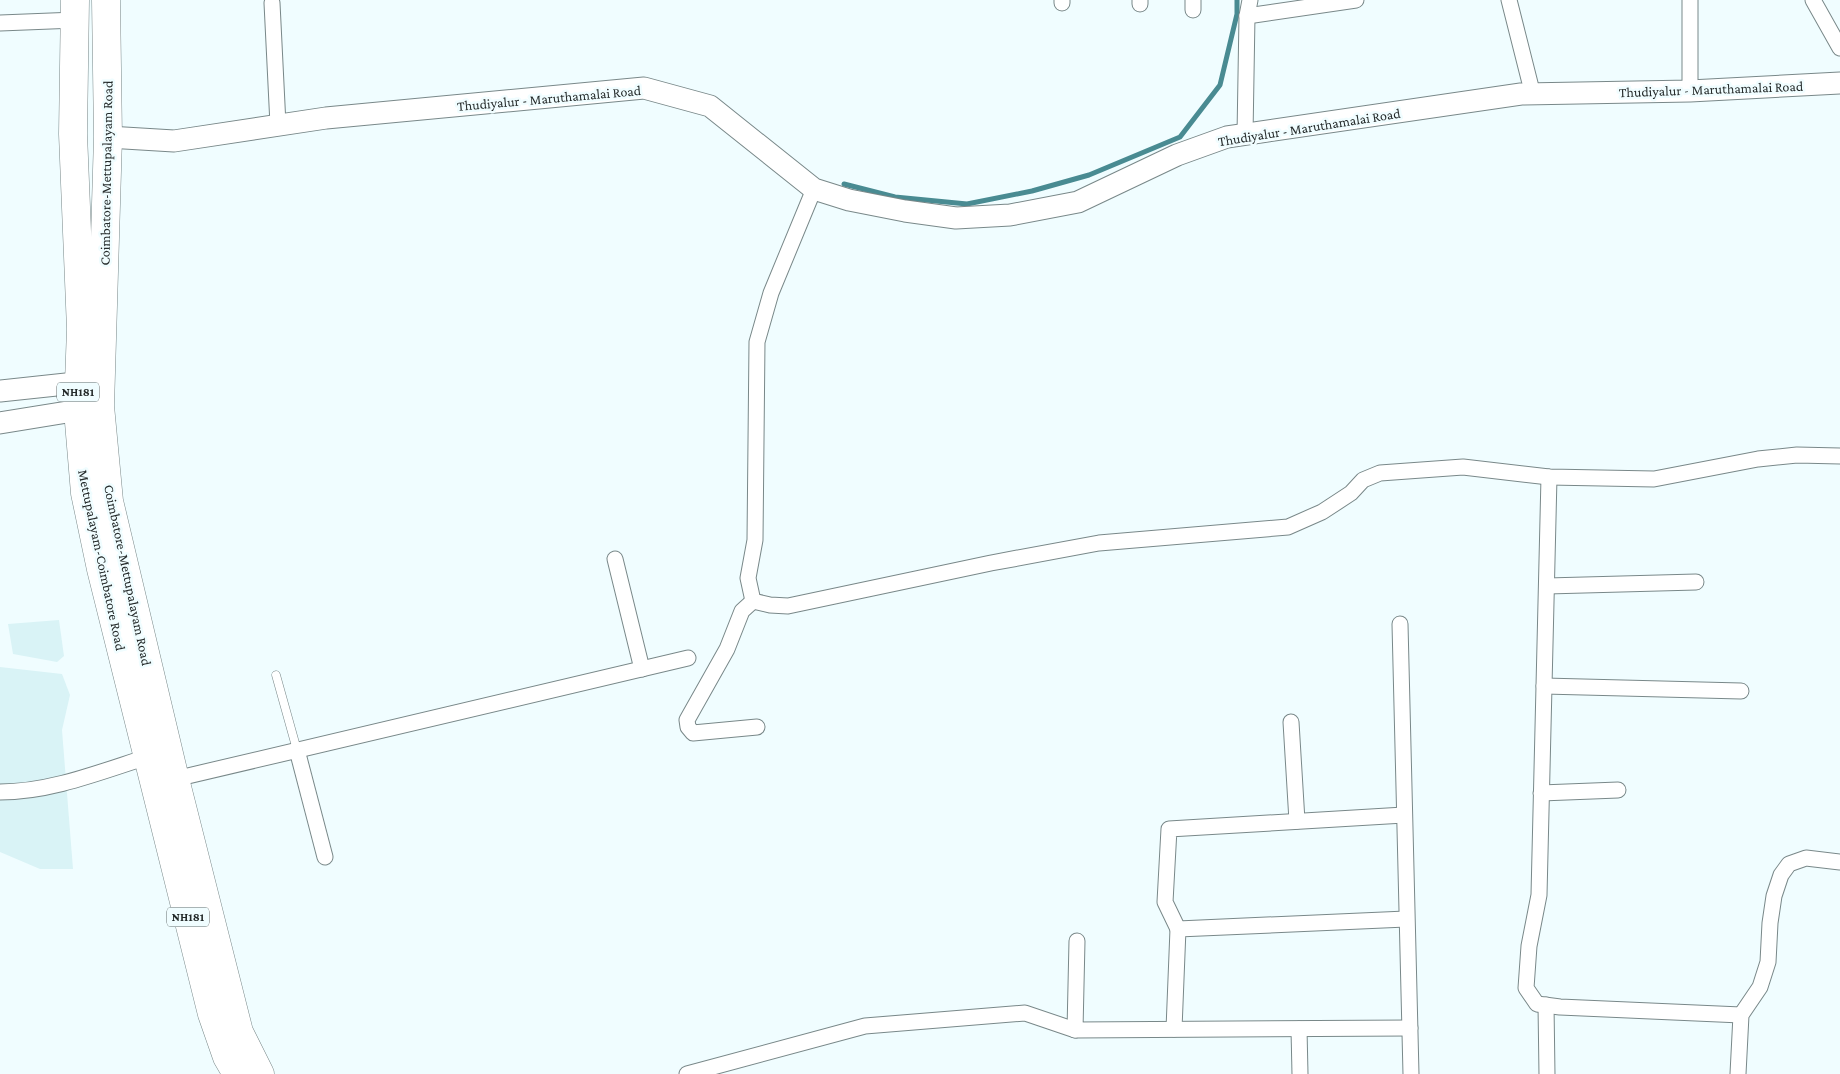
<svg xmlns="http://www.w3.org/2000/svg" width="1840" height="1074" viewBox="0 0 1840 1074" font-family="'Crimson Pro',serif">
<rect width="100%" height="100%" fill="#f0fdff"/>
<g fill="#d9f3f6">
<path d="M59 620 64 656 57 662 13 654 8 624Z"/>
<path d="M0 667 62 674 70 695 62 730 73 869H40L0 852Z"/>
</g>
<g fill="none" stroke-linecap="round" stroke-linejoin="round">
<path stroke="#498b92" stroke-width="5" d="M844 184 895 197 967 204 1032 191 1089 175 1180 137 1220 85 1237 14V0"/>
<g stroke="#798889" stroke-width="9">
<path id="lane" d="M276 675 297 750"/>
</g>
<g stroke="#798889" stroke-width="17">
<g id="street">
<path d="M1140 0V4"/>
<path d="M1193 0V10"/>
<path d="M1509 0 1533 95"/>
<path d="M1690 0V91"/>
<path d="M1813 0 1840 48"/>
<path d="M272 3 278 125"/>
<path d="M1062 3V0"/>
<path d="M1247 16 1356 0"/>
<path d="M0 23 76 20"/>
<path d="M1245 135 1247 16 1250 0"/>
<path d="M814 189 771 293 757 342 755 540 748 578 753 601 770 605 788 606 991 563 1099 543 1288 527 1322 512 1351 493 1363 480 1380 473 1463 467 1549 477 1654 479 1758 459 1797 455 1840 456"/>
<path d="M1549 477 1539 895 1529 946 1526 988 1537 1004 1560 1007 1741 1015"/>
<path d="M615 559 642 669"/>
<path d="M1547 586 1696 582"/>
<path d="M753 601 742 611 727 649 687 720 688 727 693 733 757 727"/>
<path d="M1400 624 1411 1074"/>
<path d="M1544 686 1741 691"/>
<path d="M1291 722 1297 821"/>
<path d="M297 750 325 857"/>
<path d="M175 779 688 658"/>
<path d="M0 792C50 792 100 772 147 757"/>
<path d="M1541 793 1618 790"/>
<path d="M1178 929 1165 902 1169 829 1404 815"/>
<path d="M1077 941 1075 1030 1410 1028"/>
<path d="M1546 1005 1547 1074"/>
<path d="M1174 1029 1178 929 1406 919"/>
<path d="M1299 1029 1300 1074"/>
<path d="M687 1074 865 1026 1025 1013 1075 1030"/>
<path d="M1738 1074 1741 1015 1760 987 1768 962 1770 923 1774 896 1781 875 1789 864 1806 858 1840 862"/>
</g>
</g>
<g stroke="#798889" stroke-width="23">
<g id="secondary">
<path d="M108 137 174 141 326 118 644 88 710 106 814 189 849 200 905 211 956 218 1010 215 1078 202 1177 155 1227 137 1521 94 1690 91 1840 83"/>
<path d="M0 391 94 381"/>
<path d="M0 423 92 408"/>
</g>
</g>
<g stroke="#798889" stroke-width="29">
<g id="highway">
<path d="M75 0 73 134 81 329 78 410 85 493 101 569 212 1014 227 1057 237 1074"/>
<path d="M106 0 108 137 100 406 109 501 175 779 239 1032 260 1074"/>
</g>
</g>
<use href="#lane" stroke="#fff" stroke-width="8"/>
<use href="#street" stroke="#fff" stroke-width="15"/>
<use href="#secondary" stroke="#fff" stroke-width="21"/>
<use href="#highway" stroke="#fff" stroke-width="28"/>
</g>
<g text-anchor="middle" stroke-width="5" stroke-linejoin="round" paint-order="stroke">
<g fill="#f0fdff" stroke="#626a6b" stroke-width="1">
<rect x="57" y="382.5" width="42" height="19" rx="4"/>
<rect x="167" y="907.5" width="42" height="19" rx="4"/>
</g>
<g font-size="12" font-weight="bold" fill="#252b2b">
<text x="78" y="396">NH181</text>
<text x="188" y="921">NH181</text>
</g>
<g font-size="14" fill="#252b2b" stroke="#f0fdff">
<text transform="translate(1711 89) rotate(-2)" y="5">Thudiyalur - Maruthamalai Road</text>
<text transform="translate(549 98) rotate(-5)" y="5">Thudiyalur - Maruthamalai Road</text>
<text transform="translate(1309 127) rotate(-9)" y="5">Thudiyalur - Maruthamalai Road</text>
<text transform="translate(106 173) rotate(-89)" y="5">Coimbatore-Mettupalayam Road</text>
<text transform="translate(102 560) rotate(78)" y="5">Mettupalayam-Coimbatore Road</text>
<text transform="translate(128 575) rotate(78)" y="5">Coimbatore-Mettupalayam Road</text>
</g>
</g>
</svg>
